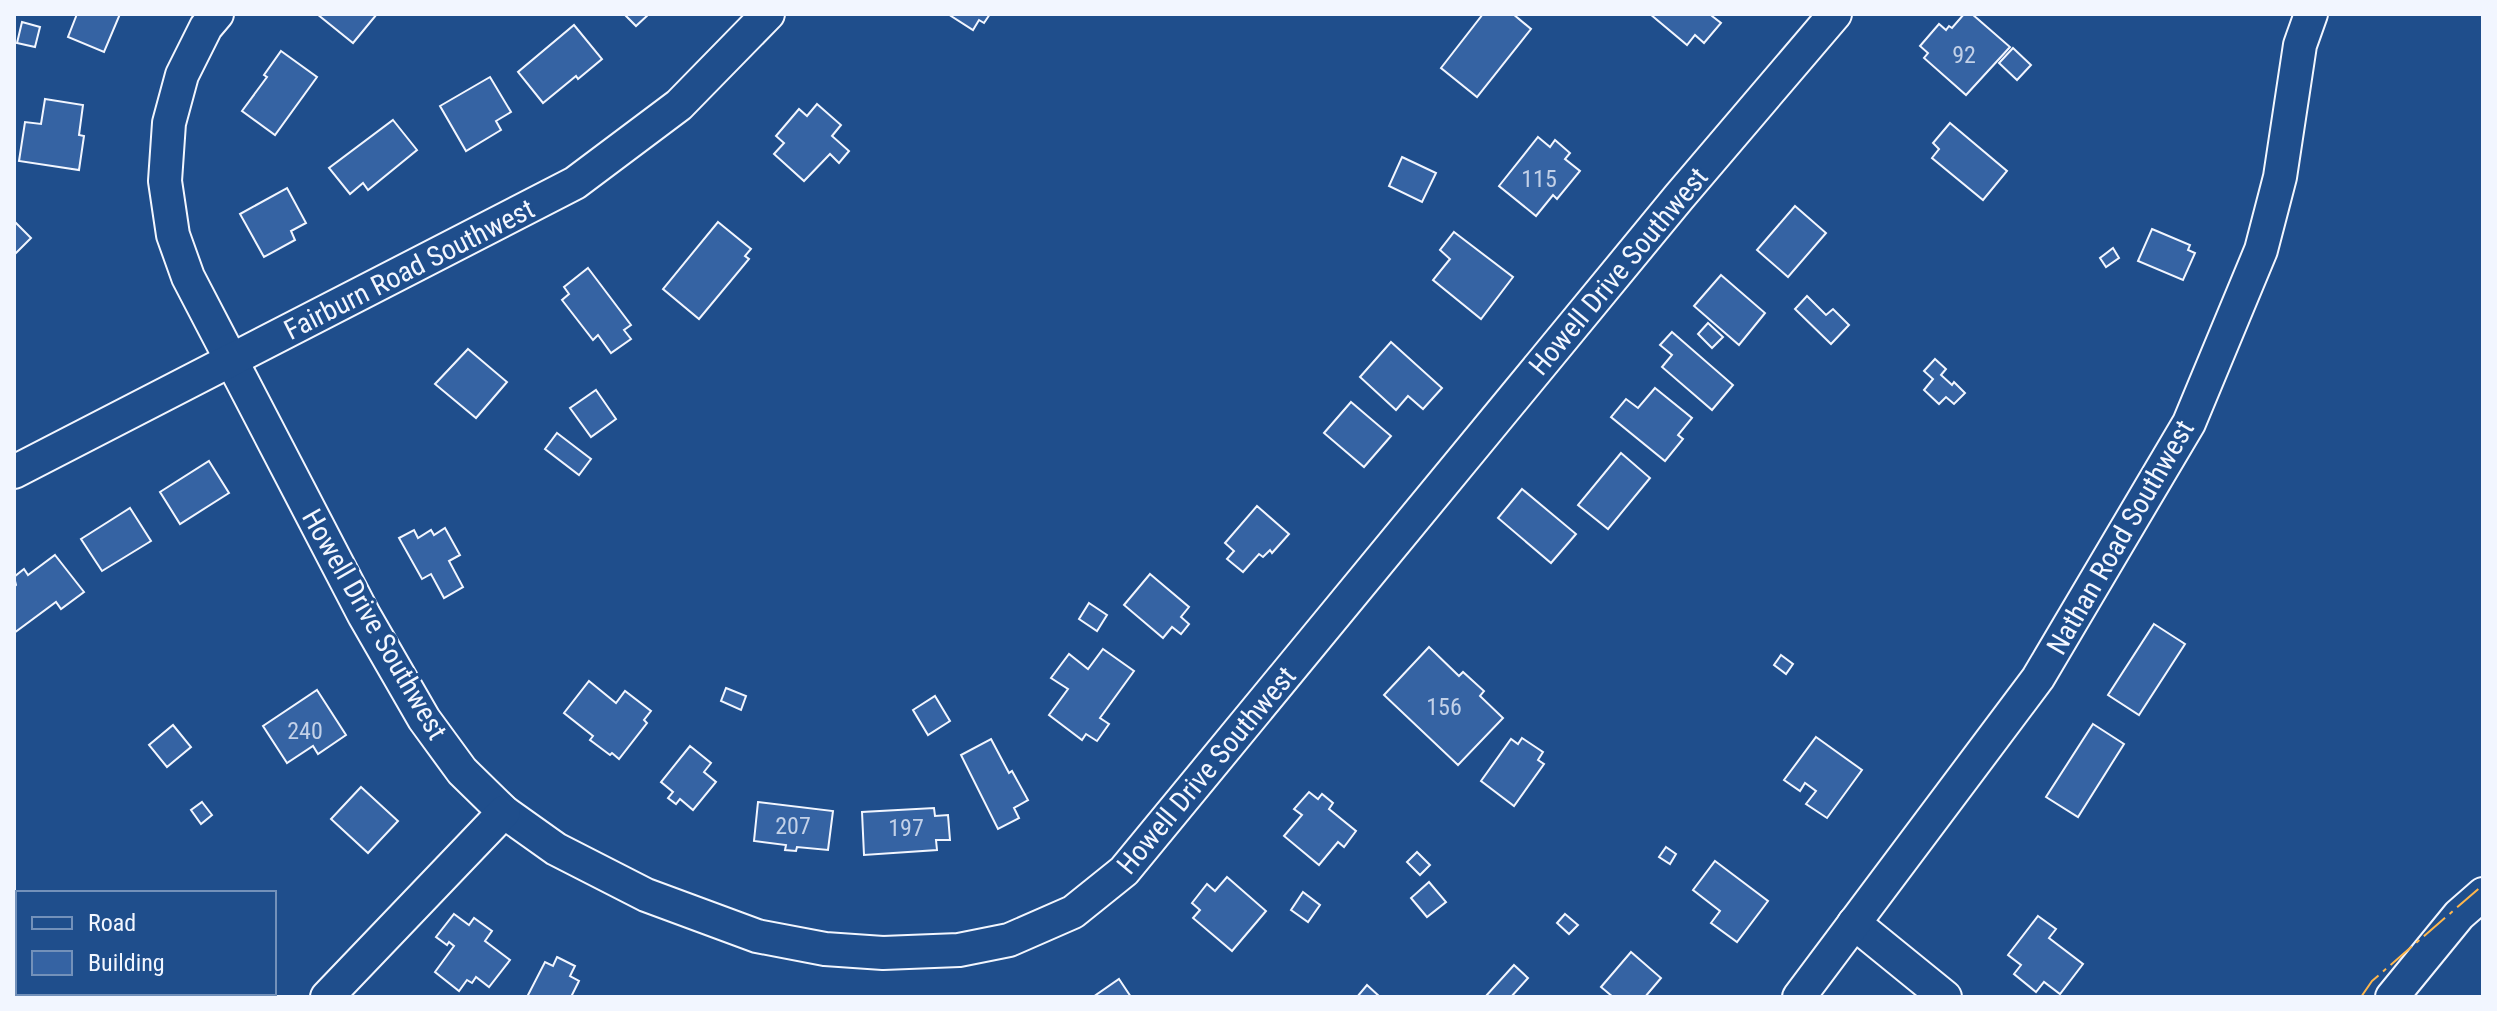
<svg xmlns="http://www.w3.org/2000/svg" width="2497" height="1011" viewBox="0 0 2497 1011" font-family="'Roboto Condensed',sans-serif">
<rect width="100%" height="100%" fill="#1f4e8c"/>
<g fill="#3563a3" stroke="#f2f6ff" stroke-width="2">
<path d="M77 14H120L104 52 68 37Z"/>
<path d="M317 14H377L353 43Z"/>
<path d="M624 14H649L636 26Z"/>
<path d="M948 14H990L984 23 979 20 973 30Z"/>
<path d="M1483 14H1513L1531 29 1477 97 1441 68Z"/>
<path d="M1650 14H1713L1712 16 1721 23 1704 43 1695 35 1687 45Z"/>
<path d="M1964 14H1972L2010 47 1966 95 1924 58 1928 53 1920 46 1939 24 1946 30 1949 26 1952 28Z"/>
<path d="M22 22 40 27 35 47 17 43Z"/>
<path d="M574 25 602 59 578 79 576 76 543 103 518 72Z"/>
<path d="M2013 48 2031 65 2017 80 1999 63Z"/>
<path d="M281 51 317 77 275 135 242 111 267 77 264 75Z"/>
<path d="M490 77 511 112 496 121 501 130 466 151 440 106Z"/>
<path d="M45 99 83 105 79 135 84 136 79 170 19 161 25 122 41 124Z"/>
<path d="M817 104 841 125 832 136 849 151 839 163 830 154 804 181 774 154 784 143 776 136 799 109 807 116Z"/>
<path d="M393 120 417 150 368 190 363 183 350 194 329 168Z"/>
<path d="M1950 123 2007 171 1983 200 1932 158 1939 149 1933 143Z"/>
<path d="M1538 137 1550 147 1555 140 1570 153 1565 159 1580 171 1557 199 1553 195 1536 216 1499 186Z"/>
<path d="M1402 157 1436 173 1422 202 1389 186Z"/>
<path d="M287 188 306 223 291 231 295 240 264 257 240 214Z"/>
<path d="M1795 206 1826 233 1788 277 1757 250Z"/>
<path d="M14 221 31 238 14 255Z"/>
<path d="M718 222 751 249 745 256 749 259 699 319 663 289Z"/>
<path d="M2152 229 2190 245 2188 250 2195 253 2183 280 2138 261Z"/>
<path d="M1454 232 1513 277 1481 319 1433 280 1450 259 1440 250Z"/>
<path d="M2113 248 2119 258 2106 267 2100 258Z"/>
<path d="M588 268 631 325 624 330 631 339 611 353 598 335 593 340 562 300 569 294 564 287Z"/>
<path d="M1721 275 1765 313 1739 345 1694 306Z"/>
<path d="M1807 296 1826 315 1833 309 1849 325 1831 344 1795 309Z"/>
<path d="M1708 323 1723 337 1712 348 1698 334Z"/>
<path d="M1672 332 1733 385 1712 410 1662 367 1672 355 1660 345Z"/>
<path d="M1391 342 1442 388 1423 409 1408 396 1396 410 1360 377Z"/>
<path d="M468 349 507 382 476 418 435 384Z"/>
<path d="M1935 359 1946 369 1941 375 1952 385 1954 382 1965 393 1954 404 1946 397 1939 404 1924 390 1933 379 1924 371Z"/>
<path d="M1655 388 1692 418 1678 435 1683 439 1665 461 1611 417 1626 399 1638 408Z"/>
<path d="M596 390 616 419 591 437 570 408Z"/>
<path d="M1351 402 1391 436 1364 467 1324 433Z"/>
<path d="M557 433 591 459 579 475 545 449Z"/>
<path d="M1621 453 1650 478 1608 529 1578 505Z"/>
<path d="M209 461 229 493 180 524 160 492Z"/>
<path d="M1522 489 1576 534 1551 563 1498 518Z"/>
<path d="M1257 506 1289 534 1272 553 1270 550 1263 557 1259 554 1243 572 1227 559 1234 551 1225 543Z"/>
<path d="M130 508 151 541 102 571 81 539Z"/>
<path d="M445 528 460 555 449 561 463 587 444 598 431 574 422 579 399 538 414 530 418 538 431 530 434 535Z"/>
<path d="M55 555 84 592 61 609 56 602 14 633V587L16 585 14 577 24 569 28 575Z"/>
<path d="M1150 574 1189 607 1181 617 1189 624 1181 634 1172 627 1163 638 1124 605Z"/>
<path d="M1089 603 1107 615 1097 631 1079 619Z"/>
<path d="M2154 624 2185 644 2139 715 2108 695Z"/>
<path d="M1429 647 1459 676 1463 672 1484 691 1480 696 1503 718 1458 765 1384 695Z"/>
<path d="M1103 649 1134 671 1100 718 1109 724 1097 741 1086 734 1082 740 1049 715 1068 689 1051 678 1069 654 1088 669Z"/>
<path d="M1781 655 1793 664 1786 674 1774 665Z"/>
<path d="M589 681 616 703 625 691 651 711 644 720 647 723 619 759 612 753 610 755 590 740 593 736 564 713Z"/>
<path d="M726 688 746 696 741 710 721 701Z"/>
<path d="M317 690 346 735 318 754 313 746 287 763 263 726Z"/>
<path d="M935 696 950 721 928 735 913 710Z"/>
<path d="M2093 724 2124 744 2078 817 2046 797Z"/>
<path d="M173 725 191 747 167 767 149 745Z"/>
<path d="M1816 737 1862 770 1827 818 1806 804 1816 791 1805 783 1800 791 1784 780Z"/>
<path d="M1522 738 1543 752 1538 760 1544 764 1514 806 1481 781 1511 739 1518 744Z"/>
<path d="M991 739 1009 773 1012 771 1028 800 1014 808 1019 818 998 829 961 755Z"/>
<path d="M690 746 711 763 704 772 716 782 693 810 680 799 676 804 668 798 673 792 661 782Z"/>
<path d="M361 787 398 821 368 853 331 819Z"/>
<path d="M1309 792 1318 799 1322 794 1333 803 1329 809 1356 831 1344 847 1338 842 1319 865 1284 836 1302 815 1294 809Z"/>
<path d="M202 802 212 815 201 824 191 810Z"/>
<path d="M758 802 833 811 828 850 797 847 796 851 785 850 786 845 754 841Z"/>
<path d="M934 808 935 816 948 815 950 840H936L937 850 864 855 862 812Z"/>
<path d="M1666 847 1676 854 1670 864 1659 857Z"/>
<path d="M1417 852 1430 865 1420 875 1407 862Z"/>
<path d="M1715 861 1768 901 1737 942 1711 923 1720 911 1693 890Z"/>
<path d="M1227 877 1266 911 1232 951 1193 918 1200 910 1192 903 1207 884 1215 891Z"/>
<path d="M1429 882 1446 902 1427 917 1411 898Z"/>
<path d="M1303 892 1320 905 1308 922 1291 910Z"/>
<path d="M454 914 469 925 474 918 492 931 485 941 510 960 489 987 476 977 472 983 467 980 459 991 435 972 454 946 449 942 447 945 436 937Z"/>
<path d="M1565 914 1578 925 1569 934 1557 923Z"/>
<path d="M2038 916 2056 929 2049 938 2083 964 2060 994 2044 982 2036 992 2014 974 2021 965 2008 955Z"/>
<path d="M1631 952 1661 978 1645 997H1613L1601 987Z"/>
<path d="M557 957 575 966 570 976 579 981 571 997H527L545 962 553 966Z"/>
<path d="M1514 965 1528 978 1511 997H1485Z"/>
<path d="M1119 979 1131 997H1093Z"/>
<path d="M1367 985 1380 997H1357Z"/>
<path d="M158 993H211L216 997H155Z"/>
</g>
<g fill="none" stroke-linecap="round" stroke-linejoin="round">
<g stroke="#f2f6ff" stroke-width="36">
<g id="minor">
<path d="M217 14 206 27 182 75 169 123 165 181 173 235 188 277 364 615 424 719 462 771 504 812 556 849 646 895 757 936 825 949 883 953 959 950 1009 940 1073 912 1124 871 1679 197 1835 14"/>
<path d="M14 472 575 183 679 105 768 14"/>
<path d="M1854 923 1945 997"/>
<path d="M327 997 504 812"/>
<path d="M1799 997 2038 678 2189 423 2261 250 2280 177 2300 45 2311 14"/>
<path d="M2392 997 2459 915 2483 894"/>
</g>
</g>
<use href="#minor" stroke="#1f4e8c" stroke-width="32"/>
<path stroke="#ffb74d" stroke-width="2" stroke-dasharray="28 6 4 6" stroke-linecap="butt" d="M2361 997 2372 981 2483 885"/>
</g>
<g text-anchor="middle" stroke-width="6" stroke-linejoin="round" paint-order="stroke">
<g font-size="24" fill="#c3d1e8">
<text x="1964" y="63">92</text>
<text x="1539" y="187">115</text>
<text x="1444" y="715">156</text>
<text x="305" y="739">240</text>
<text x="793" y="834">207</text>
<text x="906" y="836">197</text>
</g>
<g font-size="28" fill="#f2f6ff" stroke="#1f4e8c">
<text transform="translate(409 269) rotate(-27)" y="10">Fairburn Road Southwest</text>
<text transform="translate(1618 271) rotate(-50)" y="10">Howell Drive Southwest</text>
<text transform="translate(2120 537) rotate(-60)" y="10">Nathan Road Southwest</text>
<text transform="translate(375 624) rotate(60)" y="10">Howell Drive Southwest</text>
<text transform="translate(1206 770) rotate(-50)" y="10">Howell Drive Southwest</text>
</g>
</g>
<rect width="2497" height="1011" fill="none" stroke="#f2f6ff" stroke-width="32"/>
<rect x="16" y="891" width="260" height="104" fill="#1f4e8c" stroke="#7391ba" stroke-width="2"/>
<rect x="32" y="917" width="40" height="12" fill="#1f4e8c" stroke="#7391ba" stroke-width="2"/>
<text x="88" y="931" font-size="24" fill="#f2f6ff">Road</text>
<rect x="32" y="951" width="40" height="24" fill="#3563a3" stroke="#7391ba" stroke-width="2"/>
<text x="88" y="971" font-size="24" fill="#f2f6ff">Building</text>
</svg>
